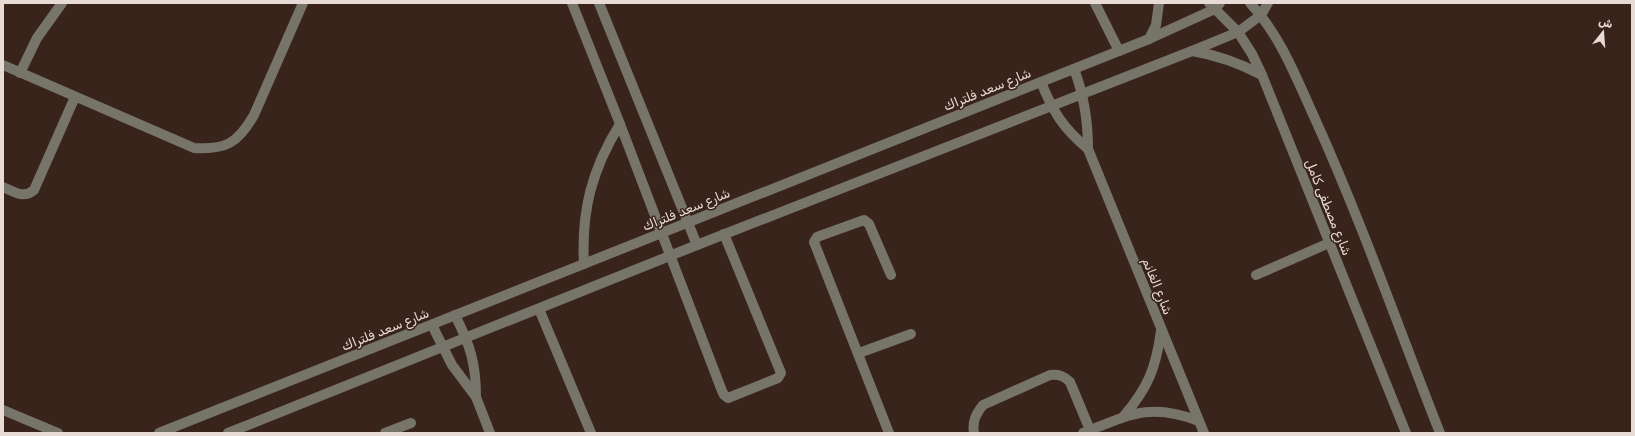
<svg xmlns="http://www.w3.org/2000/svg" width="1635" height="436" viewBox="0 0 1635 436" font-family="Rubik,Vazirmatn,sans-serif">
<rect width="100%" height="100%" fill="#38241a"/>
<g fill="none" stroke-linecap="round" stroke-linejoin="round">
<g stroke="#77746a" stroke-width="10">
<path d="M572 3 620 124 722 391 724 395 728 398 778 378 781 373 724 234"/>
<path d="M599 3 697 245"/>
<path d="M1095 3 1119 51"/>
<path d="M1209 3 1238 32 1252 54 1262 75 1406 433"/>
<path d="M1250 3C1281 36 1297 80 1316 121 1362 223 1399 329 1440 433"/>
<path d="M1149 39 1156 25 1159 3"/>
<path d="M1192 51C1217 55 1239 63 1262 75"/>
<path d="M3 65 194 148C226 150 238 143 254 115L303 3"/>
<path d="M1074 69C1084 95 1088 121 1088 149L1204 433"/>
<path d="M20 73 37 38 62 3"/>
<path d="M1041 82C1053 112 1063 128 1088 149"/>
<path d="M3 187C14 192 24 199 34 190L75 97"/>
<path d="M584 264C581 211 592 169 620 124"/>
<path d="M1256 275 1329 243"/>
<path d="M539 309 591 433"/>
<path d="M455 315C470 345 476 363 476 397"/>
<path d="M432 325 452 365 476 397 490 433"/>
<path d="M859 353 911 334"/>
<path d="M3 410 58 433"/>
<path d="M1123 417C1148 388 1156 368 1161 331"/>
<path d="M159 433 1149 39 1215 9 1220 3"/>
<path d="M228 433 697 245 1192 51 1238 32 1261 15 1268 3"/>
<path d="M385 433 411 423"/>
<path d="M889 433 814 242 817 237 864 220 869 224 891 275"/>
<path d="M974 433C972 421 976 414 983 405L1050 375C1059 374 1064 376 1070 382L1090 430"/>
<path d="M1083 433C1129 415 1149 402 1199 421"/>
</g>
</g>
<g text-anchor="middle" stroke-width="3" stroke-linejoin="round" paint-order="stroke">
<g font-size="13" fill="#e8dad4" stroke="#38241a">
<text transform="translate(987 89) rotate(-22)" y="5">شارع سعد فلتراك</text>
<text transform="translate(1329 207) rotate(68)" y="5">شارع مصطفى كامل</text>
<text transform="translate(686 209) rotate(-22)" y="5">شارع سعد فلتراك</text>
<text transform="translate(1158 286) rotate(68)" y="5">شارع الغانم</text>
<text transform="translate(385 329) rotate(-22)" y="5">شارع سعد فلتراك</text>
</g>
</g>
<rect width="1635" height="436" fill="none" stroke="#e8dad4" stroke-width="8"/>
<g transform="translate(1603 32) rotate(17)" stroke="#38241a" stroke-width="3" paint-order="stroke">
<path d="M0-3L7 15L0 10L-7 15Z" fill="#e8dad4"/>
<text y="-6" font-size="11" font-weight="bold" text-anchor="middle" fill="#e8dad4">ش</text>
</g>
</svg>
